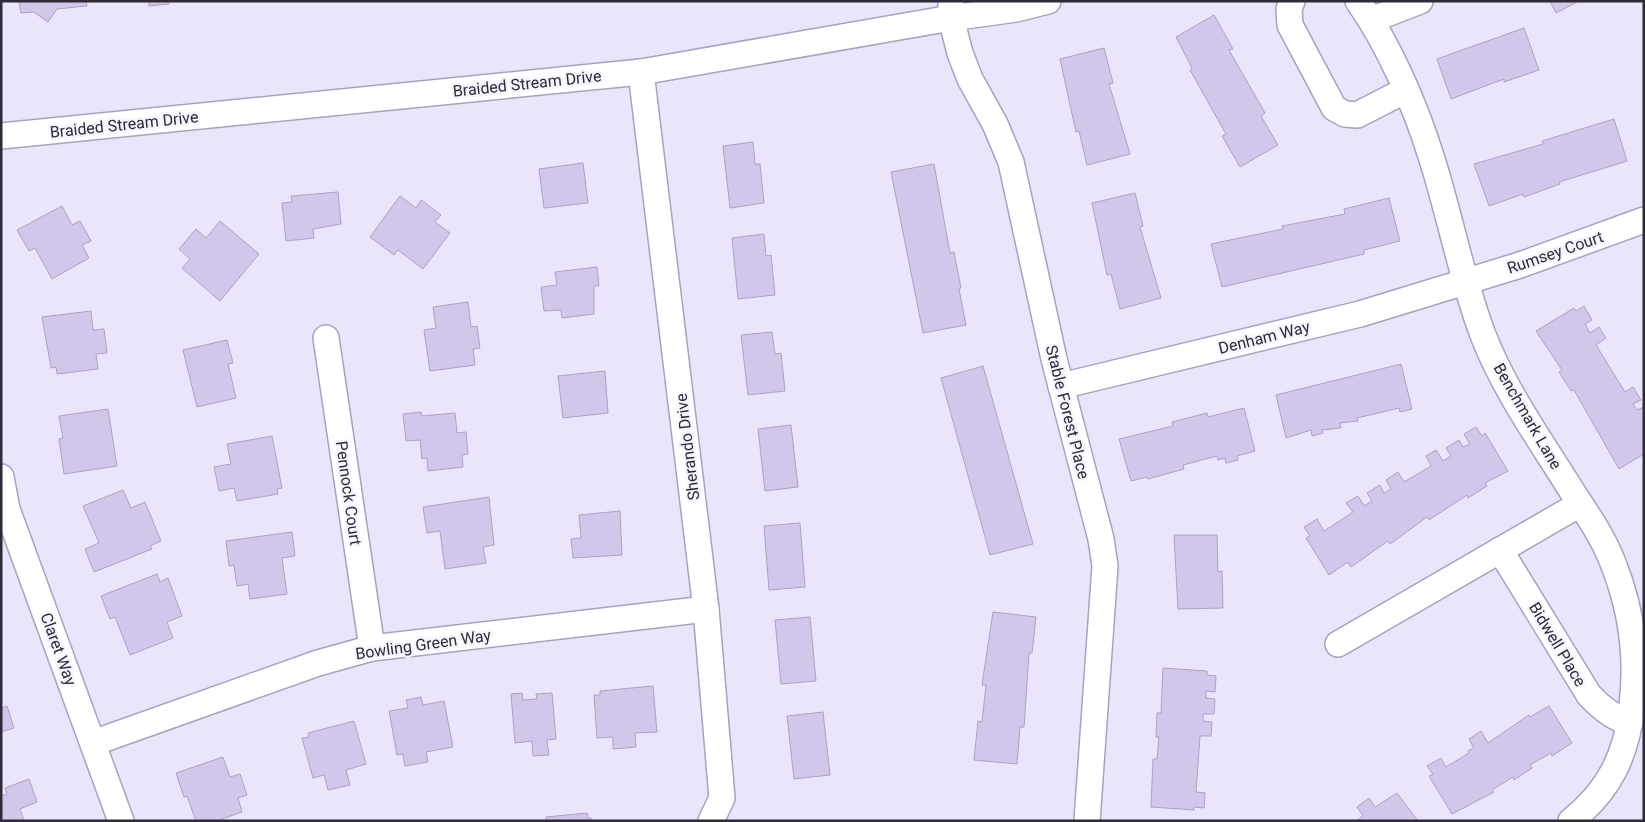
<svg xmlns="http://www.w3.org/2000/svg" width="1645" height="822" viewBox="0 0 1645 822" font-family="Roboto,sans-serif">
<rect width="100%" height="100%" fill="#eae5fa"/>
<g fill="#d1c7ea" stroke="#aba2c3">
<path d="M19 1H86L87 6 57 9 48 22 34 12 21 13Z"/>
<path d="M149 1H168L169 4 149 6Z"/>
<path d="M1550 1H1579L1556 13Z"/>
<path d="M1214 15 1233 49 1229 50 1265 113 1261 116 1278 145 1240 167 1222 136 1226 134 1190 70 1192 68 1176 37Z"/>
<path d="M1524 28 1539 70 1504 82V79L1451 99 1437 59Z"/>
<path d="M1104 48 1113 83 1109 84 1130 154 1087 165 1079 131 1076 132 1060 59Z"/>
<path d="M1614 119 1627 161 1559 182 1560 184 1524 197 1523 194 1489 206 1474 164 1543 144 1542 141Z"/>
<path d="M753 142 755 164H760L764 203 730 208 723 146Z"/>
<path d="M583 163 588 203 544 208 539 169Z"/>
<path d="M934 164 950 253 954 252 961 288 959 289 966 325 923 333 891 172Z"/>
<path d="M338 192 341 224 313 229 314 238 286 241 282 203 292 202 291 196Z"/>
<path d="M1135 193 1143 226 1140 227 1161 298 1120 309 1111 274 1107 275 1092 203Z"/>
<path d="M400 196 416 208 421 200 441 215 435 222 450 233 423 269 398 250 394 255 370 237Z"/>
<path d="M1389 198 1400 241 1364 250V254L1222 287 1211 244 1283 229 1282 226 1345 214 1344 209Z"/>
<path d="M62 206 72 225 80 221 91 241 82 245 89 258 52 279 35 248 29 251 17 230Z"/>
<path d="M220 221 259 254 220 301 182 268 190 259 179 249 196 229 206 238Z"/>
<path d="M764 234 766 256 771 255 775 295 738 299 732 238Z"/>
<path d="M597 267 599 286H594V314L562 318 561 310 544 311 541 287 557 285 555 272Z"/>
<path d="M468 302 471 327 477 326 480 348 473 349 475 365 430 371 424 330 436 328 433 307Z"/>
<path d="M1584 306 1592 320 1585 324 1590 333 1599 327 1606 338 1596 345 1625 392 1633 387 1641 400 1633 404 1637 410 1644 407V454L1619 469 1574 390 1571 391 1559 372 1562 370 1536 331 1574 308 1576 311Z"/>
<path d="M91 311 93 330 104 329 107 353 96 354 98 369 57 374 56 367 51 368 42 317Z"/>
<path d="M772 332 775 354 781 353 785 391 748 395 741 335Z"/>
<path d="M227 340 233 363 228 364 236 398 197 407 183 350Z"/>
<path d="M1401 364 1412 409 1400 412 1399 408 1357 418 1358 421 1340 423 1341 428 1322 430 1323 433 1312 436 1311 430 1286 438 1276 395Z"/>
<path d="M983 366 1033 544 990 555 941 378Z"/>
<path d="M605 371 608 413 563 418 558 376Z"/>
<path d="M1244 408 1255 451 1237 456 1238 460 1226 463 1225 458 1218 460 1217 456 1183 465 1184 469 1148 479 1147 477 1131 481 1119 439 1173 426 1172 422 1207 413 1208 417Z"/>
<path d="M108 409 117 466 64 474 59 439 63 438 59 416Z"/>
<path d="M421 412 422 416 455 413 457 433 466 432 468 454 462 455 463 467 428 471 427 458 422 459 420 440 406 441 403 414Z"/>
<path d="M791 425 798 487 765 491 758 429Z"/>
<path d="M1476 427 1482 436 1485 433 1508 471 1485 483 1487 486 1468 498 1467 495 1429 520 1427 517 1390 544 1388 541 1351 567 1348 562 1329 575 1306 538 1310 536 1304 527 1317 519 1324 531 1353 512 1346 503 1358 496 1364 506 1372 501 1367 493 1380 485 1384 493 1391 489 1386 480 1398 472 1404 482 1431 466 1426 456 1436 450 1443 461 1451 456 1446 448 1459 440 1463 447 1470 444 1464 434Z"/>
<path d="M272 436 282 488 277 489 278 494 237 501 234 488 219 491 214 467 231 464 227 444Z"/>
<path d="M123 490 131 508 145 502 161 541 150 546 152 549 94 572 85 549 99 543 83 506Z"/>
<path d="M489 497 494 545 483 547 486 563 445 569 440 531 427 533 423 507Z"/>
<path d="M620 511 622 555 573 558 571 539 581 538 579 515Z"/>
<path d="M800 523 805 587 769 590 764 526Z"/>
<path d="M292 532 295 556 282 558 287 594 250 599 248 584 237 586 234 565 229 566 226 541Z"/>
<path d="M1174 535H1217L1218 572 1222 571 1223 608 1178 609Z"/>
<path d="M157 574 160 582 168 578 182 616 167 622 173 638 130 655 115 617 110 619 101 596Z"/>
<path d="M993 612 1036 617 1032 653H1029L1024 727H1020L1017 764 974 760 978 721 982 722 986 685H982Z"/>
<path d="M810 617 816 681 781 684 775 620Z"/>
<path d="M1163 668 1207 671V675L1216 676 1215 692 1206 691V698L1215 699 1214 714H1203V721L1212 722 1211 736H1200L1196 792 1205 793 1204 808 1194 807V810L1151 807 1153 759H1157L1159 737H1156L1157 713H1161Z"/>
<path d="M653 686 657 732 635 733 636 747 613 749V737L597 738 594 695H600V691Z"/>
<path d="M522 693 523 700 537 699 536 694 552 693 556 739 547 740 549 755 533 756 532 741 515 743 511 694Z"/>
<path d="M421 697 423 705 444 701 453 747 426 752 428 762 405 766 403 754 397 755 389 711 408 708 406 700Z"/>
<path d="M7 706 14 728 1 732V708Z"/>
<path d="M1549 706 1572 743 1552 756 1551 753 1530 765 1532 768 1514 780 1513 777 1492 790 1494 792 1452 814 1429 776 1433 774 1427 766 1441 758 1446 767 1469 753 1468 751 1474 748 1469 739 1481 731 1488 743 1529 715 1530 717Z"/>
<path d="M823 712 830 775 794 779 787 716Z"/>
<path d="M354 721 366 764 346 770 350 785 328 790 324 775 313 778 302 738 309 737 308 733Z"/>
<path d="M223 757 230 777 240 774 247 795 238 798 242 812 216 821H196L187 796 184 797 176 773Z"/>
<path d="M29 779 37 802 20 809 24 821H1V796L7 794 5 788Z"/>
<path d="M1397 793 1418 821H1356L1363 816 1357 807 1369 798 1375 807Z"/>
<path d="M587 813 588 818H591V821H546V817Z"/>
</g>
<g fill="none" stroke-linecap="round" stroke-linejoin="round">
<g stroke="#aaa0c2" stroke-width="28">
<g id="minor">
<path d="M951 1V18L960 53 970 79 995 124 1011 162 1054 359 1101 539 1105 566 1087 821"/>
<path d="M1292 1 1289 9 1290 25 1334 108 1345 114 1357 115 1406 90"/>
<path d="M1358 1C1389 45 1415 105 1431 156 1450 215 1461 277 1483 335 1505 392 1543 444 1575 496 1589 517 1604 539 1613 563 1631 608 1638 656 1632 705 1627 754 1610 790 1571 821"/>
<path d="M1371 20 1420 1"/>
<path d="M641 72 706 609 722 798 711 821"/>
<path d="M1 136 641 72 951 18 1016 9 1048 1"/>
<path d="M326 338 372 648"/>
<path d="M1061 386 1360 314 1520 265 1644 220"/>
<path d="M1 477 7 509 121 821"/>
<path d="M1500 550 1589 695C1601 708 1613 718 1630 723"/>
<path d="M1338 644 1580 504"/>
<path d="M93 743 318 663 372 648 706 609"/>
</g>
</g>
<use href="#minor" stroke="#fff" stroke-width="25"/>
</g>
<g text-anchor="middle" stroke-width="5" stroke-linejoin="round" paint-order="stroke">
<g font-size="16" fill="#2e2a37" stroke="#f6f4fc">
<text transform="translate(527 83) rotate(-6)" y="6">Braided Stream Drive</text>
<text transform="translate(124 124) rotate(-6)" y="6">Braided Stream Drive</text>
<text transform="translate(1555 252) rotate(-19)" y="6">Rumsey Court</text>
<text transform="translate(1264 337) rotate(-14)" y="6">Denham Way</text>
<text transform="translate(1068 412) rotate(76)" y="6">Stable Forest Place</text>
<text transform="translate(1528 416) rotate(60)" y="6">Benchmark Lane</text>
<text transform="translate(687 447) rotate(-97)" y="6">Sherando Drive</text>
<text transform="translate(349 493) rotate(82)" y="6">Pennock Court</text>
<text transform="translate(423 644) rotate(-8)" y="6">Bowling Green Way</text>
<text transform="translate(1558 644) rotate(59)" y="6">Bidwell Place</text>
<text transform="translate(59 649) rotate(70)" y="6">Claret Way</text>
</g>
</g>
<rect width="1645" height="822" fill="none" stroke="#2e2a37" stroke-width="5"/>
</svg>
